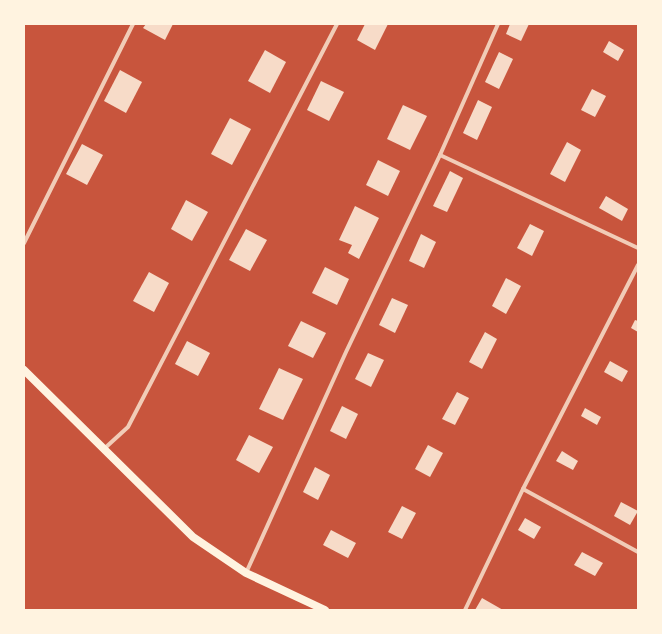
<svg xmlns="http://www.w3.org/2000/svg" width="662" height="634" viewBox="0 0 662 634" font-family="'Noto Sans',sans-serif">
<rect width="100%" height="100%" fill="#c8553d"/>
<g fill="#f7dbc8">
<path d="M146 24H173L165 40 143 28Z"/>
<path d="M365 24H388L375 50 357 40Z"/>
<path d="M510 24H529L521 41 506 34Z"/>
<path d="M609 41 624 50 618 61 603 52Z"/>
<path d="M265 50 286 62 270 93 248 81Z"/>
<path d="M499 52 513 59 499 89 485 82Z"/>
<path d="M120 70 142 82 126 113 104 101Z"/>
<path d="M321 81 344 92 329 121 307 110Z"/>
<path d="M592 89 606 96 595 117 581 110Z"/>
<path d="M478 100 492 107 477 140 463 133Z"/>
<path d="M403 105 427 116 410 150 387 139Z"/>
<path d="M230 118 251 129 232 165 211 154Z"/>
<path d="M567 142 581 150 565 182 550 174Z"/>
<path d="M82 144 103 155 87 185 66 174Z"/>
<path d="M378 160 400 171 388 196 366 185Z"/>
<path d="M450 171 463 178 447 212 433 206Z"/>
<path d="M606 196 628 209 622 221 599 208Z"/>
<path d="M186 200 208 212 192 241 171 229Z"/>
<path d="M355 206 379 218 359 259 348 253 352 245 339 240Z"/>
<path d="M530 224 544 231 532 256 517 248Z"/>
<path d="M246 229 267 240 250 271 229 260Z"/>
<path d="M421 234 436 242 424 268 409 261Z"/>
<path d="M325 267 349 279 337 305 312 293Z"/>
<path d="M149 272 169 283 154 312 133 301Z"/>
<path d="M506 278 521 286 506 314 492 306Z"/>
<path d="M392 298 408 305 395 333 379 325Z"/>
<path d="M635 320 638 321V332L631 328Z"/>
<path d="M301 321 326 333 313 358 288 346Z"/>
<path d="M485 332 497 339 482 369 469 362Z"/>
<path d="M187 341 210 353 198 376 175 364Z"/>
<path d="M368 353 384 360 371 387 355 379Z"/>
<path d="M610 361 628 371 622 382 604 372Z"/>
<path d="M279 368 303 379 283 420 259 409Z"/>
<path d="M457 392 469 398 455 425 442 419Z"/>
<path d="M342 406 358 414 346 439 330 431Z"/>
<path d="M585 408 601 417 597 425 581 416Z"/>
<path d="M249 435 273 447 259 473 236 460Z"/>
<path d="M428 445 443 453 430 477 415 469Z"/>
<path d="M562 451 578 461 573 470 556 461Z"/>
<path d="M315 467 330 475 318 500 303 492Z"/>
<path d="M621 502 638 511 630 525 614 516Z"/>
<path d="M402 506 416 513 402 539 388 532Z"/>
<path d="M525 518 541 527 534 539 518 530Z"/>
<path d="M331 530 356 543 348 558 323 545Z"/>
<path d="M582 552 603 563 595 576 574 565Z"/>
<path d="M482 598 503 610H475Z"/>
</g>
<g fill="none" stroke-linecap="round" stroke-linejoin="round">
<g stroke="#f1ccb7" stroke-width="4">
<path d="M440 155 638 248"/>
<path d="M24 243 133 24"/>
<path d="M105 448 128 427 337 24"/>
<path d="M523 489 638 552"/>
<path d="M246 573 346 352 440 155 498 24"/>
<path d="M465 610 523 489 638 265"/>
</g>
<path stroke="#fff3e0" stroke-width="8" d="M24 370 193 537 246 573 325 610"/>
</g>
<rect width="662" height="634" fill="none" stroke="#fff3e0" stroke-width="50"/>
</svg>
